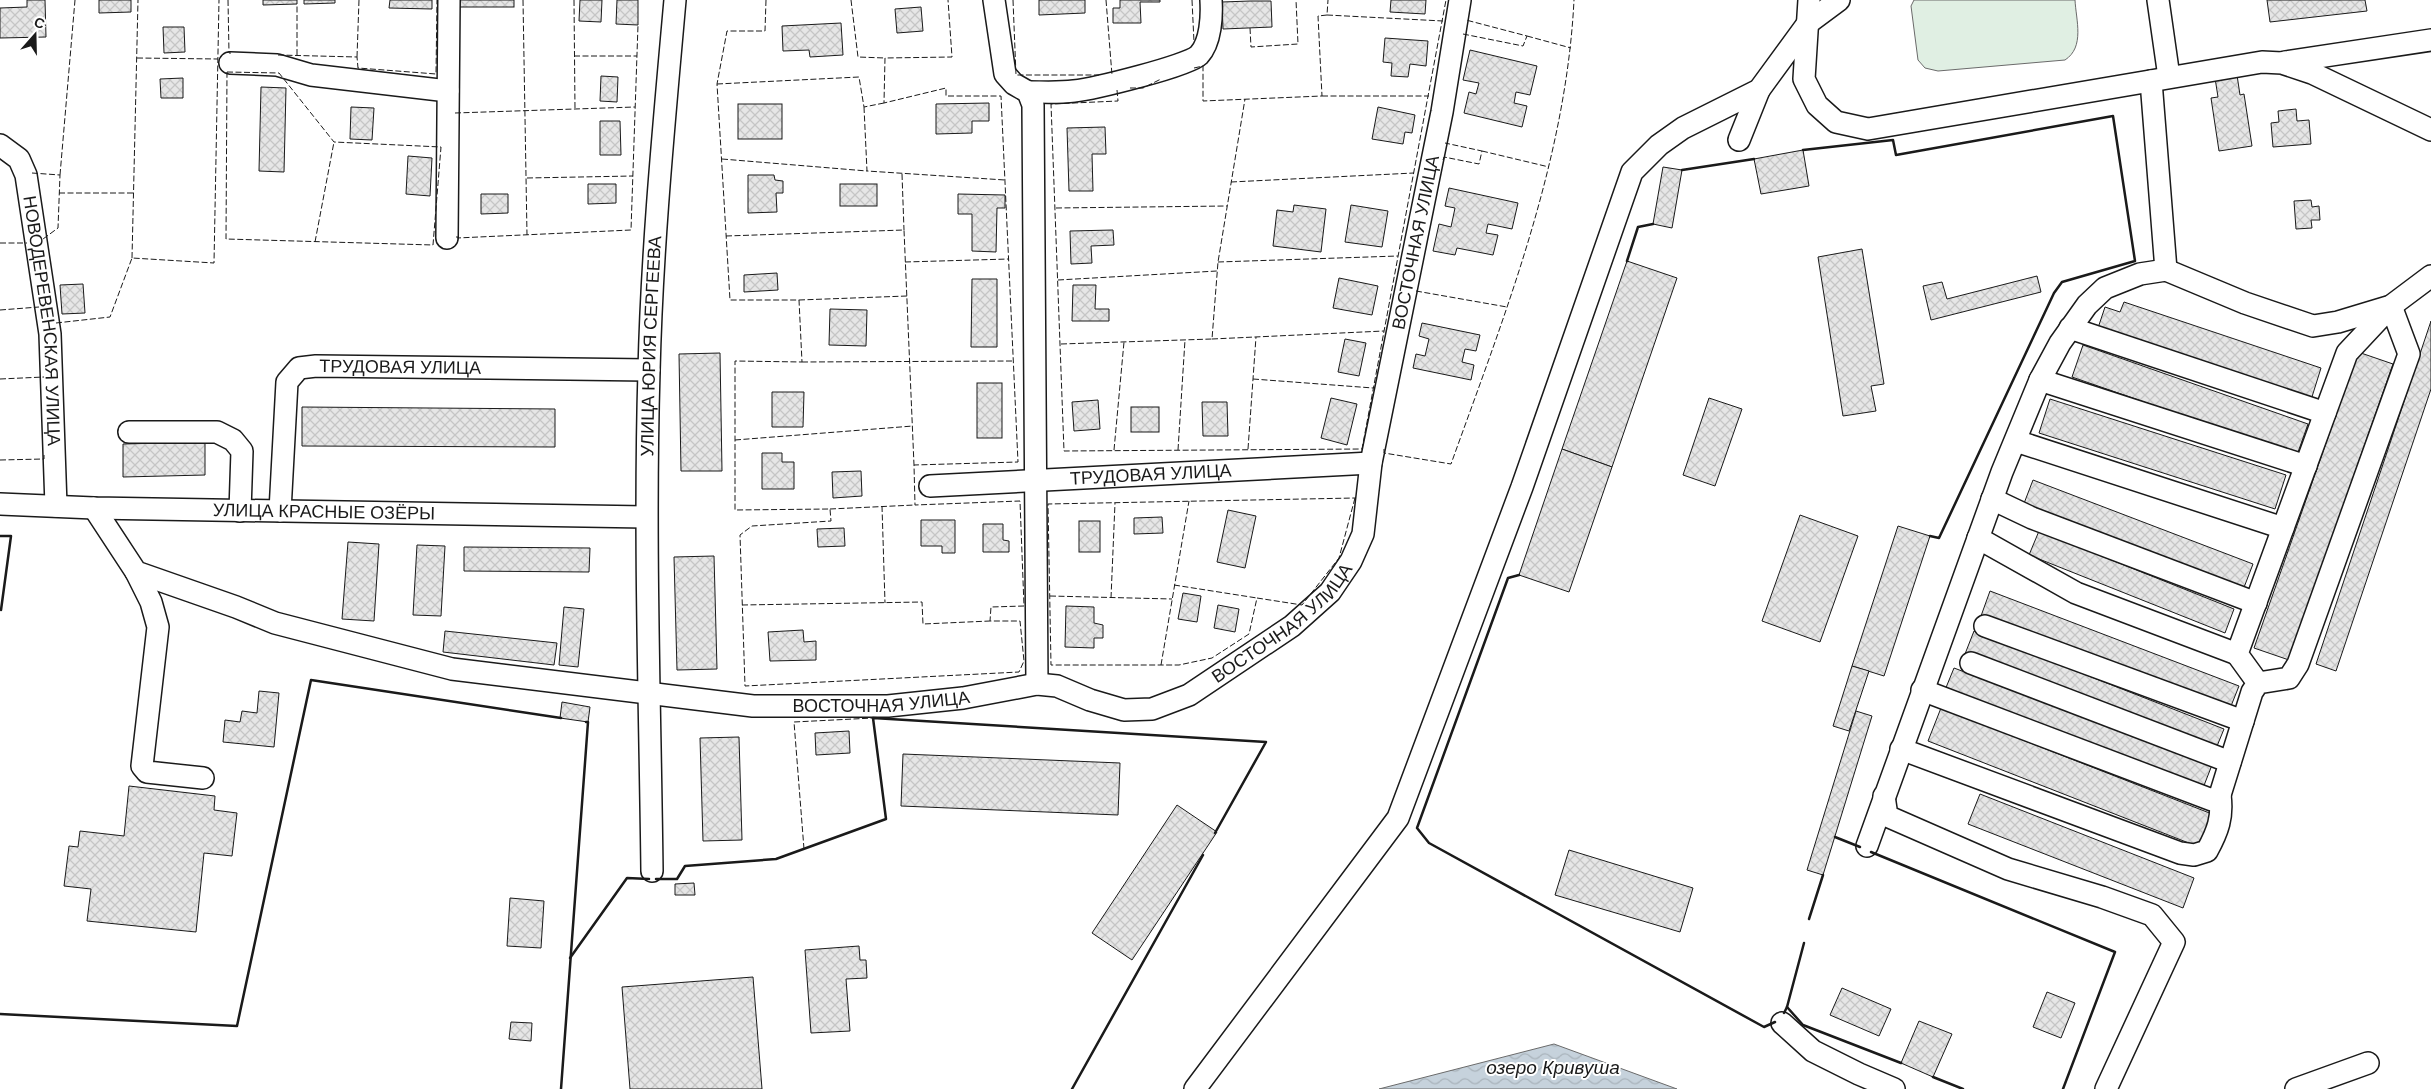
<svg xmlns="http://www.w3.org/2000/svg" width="2431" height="1089" viewBox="0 0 2431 1089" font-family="'DM Sans',sans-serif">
<defs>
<pattern id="water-waves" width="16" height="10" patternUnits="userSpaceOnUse" patternTransform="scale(1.25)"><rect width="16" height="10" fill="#c6d2dc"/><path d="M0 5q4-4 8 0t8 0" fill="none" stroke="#aab4bc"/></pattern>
<pattern id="building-cross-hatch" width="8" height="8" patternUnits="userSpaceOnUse" patternTransform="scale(1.25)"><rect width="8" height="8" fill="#e6e6e6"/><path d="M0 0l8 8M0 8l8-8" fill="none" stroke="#c5c5c5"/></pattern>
</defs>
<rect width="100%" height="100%" fill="#fff"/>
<path fill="#e0efe3" stroke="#6a6a6a" d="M1914 0H2075C2076 20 2085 47 2065 60L1938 71 1925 68 1918 60 1911 6Z"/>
<path fill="url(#water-waves)" stroke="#6a6a6a" d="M1554 1044 1677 1089H1379Z"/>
<g fill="url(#building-cross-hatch)" stroke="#1a1a1a">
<path d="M27 0H45L46 37 0 38V8L27 7Z"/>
<path d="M99 0H131V12L99 13Z"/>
<path d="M263 0H297V4L263 5Z"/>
<path d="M304 0H335V3L304 4Z"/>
<path d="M390 0H432V9L389 8Z"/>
<rect x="457" y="0" width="57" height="7"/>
<path d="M580 0H602L601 22 579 21Z"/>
<path d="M617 0H638V25L616 24Z"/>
<path d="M1039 0H1085V13L1039 15Z"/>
<path d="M1120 0H1160V2H1140L1141 23H1113V8H1120Z"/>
<path d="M1391 0H1426L1425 14 1390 12Z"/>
<path d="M2267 0H2365L2367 11 2270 22Z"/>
<path d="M1250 1H1271L1272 27 1223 29 1222 2Z"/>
<path d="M921 7 923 31 897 33 895 9Z"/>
<path d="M841 23 843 55 810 57 809 50 783 51 782 26Z"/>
<path d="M163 27H184L185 52 164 53Z"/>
<path d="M1385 38 1428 41 1426 66 1410 64 1408 77 1391 76 1392 63 1383 62Z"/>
<path d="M1470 50 1537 66 1530 95 1516 92 1514 103 1527 106 1522 127 1464 113 1469 92 1476 94 1479 83 1463 80Z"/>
<path d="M2237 75 2240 95 2244 94 2252 146 2219 151 2211 98 2218 97 2215 78Z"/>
<path d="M601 76 618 77 617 102 600 101Z"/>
<path d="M183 78V98H161L160 79Z"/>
<path d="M261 87 286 88 284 172 259 171Z"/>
<path d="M989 103V121H972V133L936 134V104Z"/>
<rect x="738" y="104" width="44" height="35"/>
<path d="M351 107 374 108 372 140 350 139Z"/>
<path d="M1378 107 1415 115 1412 133 1405 132 1403 144 1372 139Z"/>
<path d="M2296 109 2297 121 2309 120 2311 144 2273 147 2271 123 2279 122 2278 111Z"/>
<path d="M600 121H620L621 155H600Z"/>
<path d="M1105 127 1106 154H1092L1093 191H1069L1067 128Z"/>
<path d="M1803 150 1809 186 1761 194 1754 159Z"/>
<path d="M408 156 432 158 430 196 406 194Z"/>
<path d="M1663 167 1682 170 1672 228 1653 224Z"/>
<path d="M748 175H774L775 180 783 181V193H776L777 212 748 213Z"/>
<path d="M588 184H616V203L588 204Z"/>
<rect x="840" y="184" width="37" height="22"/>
<path d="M1449 188 1518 203 1512 229 1488 224 1486 233 1498 235 1493 255 1457 248 1455 255 1433 251 1439 224 1451 227 1455 208 1445 206Z"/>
<path d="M481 194H508V213L481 214Z"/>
<path d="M958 194 1005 195V208H997L996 252 972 251V214H958Z"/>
<path d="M2311 200 2312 207 2319 206 2320 220H2311L2312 228 2296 229 2294 201Z"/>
<path d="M1294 205 1326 209 1321 252 1273 246 1277 210 1293 212Z"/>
<path d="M1351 205 1388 211 1382 247 1345 242Z"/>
<path d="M1113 230 1114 245 1091 246 1092 263 1071 264 1070 231Z"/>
<path d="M1862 249 1884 384 1871 386 1876 411 1843 416 1818 257Z"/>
<path d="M1627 261 1677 278 1612 467 1562 449Z"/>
<path d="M777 273 778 290 744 292V275Z"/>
<path d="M2037 276 2041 292 1931 320 1923 286 1942 282 1947 299Z"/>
<path d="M1339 278 1378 286 1372 315 1333 308Z"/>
<path d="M972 279H997V347H971Z"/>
<path d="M83 284 85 313 62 314 60 285Z"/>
<path d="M1073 285H1096L1095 309H1109V321H1072Z"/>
<path d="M2124 302 2321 368 2311 400 2098 328 2105 307 2120 312Z"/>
<path d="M830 309 867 310 866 346 829 345Z"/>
<path d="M2431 321V389L2336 671 2316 664Z"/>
<path d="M1422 323 1480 335 1476 351 1465 349 1462 362 1474 365 1471 380 1413 368 1416 354 1425 356 1429 339 1419 336Z"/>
<path d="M1345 339 1366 343 1359 376 1338 372Z"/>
<path d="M2083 345 2308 424 2297 455 2072 377Z"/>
<path d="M2358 352 2393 364 2289 660 2254 648Z"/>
<path d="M720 353 722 471H681L679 354Z"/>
<rect x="977" y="383" width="25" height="55"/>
<path d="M772 392H804L803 427H772Z"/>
<path d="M1331 398 1357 404 1347 445 1321 438Z"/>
<path d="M1709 398 1742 409 1715 486 1683 475Z"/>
<path d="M2050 399 2286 475 2275 509 2039 433Z"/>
<path d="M1098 400 1100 429 1074 431 1072 402Z"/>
<path d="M1202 402H1227L1228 436H1203Z"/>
<path d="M302 407 555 409V447L302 446Z"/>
<rect x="1131" y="407" width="28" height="25"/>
<path d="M205 442V475L123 477V444Z"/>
<path d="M1562 449 1612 467 1569 592 1519 575Z"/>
<path d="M762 453H782V462H794V489H762Z"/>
<path d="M861 471 862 496 833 498 832 472Z"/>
<path d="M2033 480 2253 564 2243 590 2023 506Z"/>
<path d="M1228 510 1256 516 1245 568 1217 562Z"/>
<path d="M1800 515 1858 536 1820 642 1762 621Z"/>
<path d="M1162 517 1163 533 1134 534V518Z"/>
<path d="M921 520H955V553H942V546H921Z"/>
<rect x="1079" y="521" width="21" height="31"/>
<path d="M983 524H1003V540L1009 541V552H983Z"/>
<path d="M1898 526 1930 536 1884 676 1852 666Z"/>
<path d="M844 528 845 546 818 547 817 529Z"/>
<path d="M2039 531 2234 609 2225 633 2029 555Z"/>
<path d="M348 542 379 544 374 621 342 619Z"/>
<path d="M417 545 445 546 441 616 413 615Z"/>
<path d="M464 547 590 548 589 572 464 571Z"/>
<path d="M714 556 717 669 677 670 674 557Z"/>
<path d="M1990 591 2239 686 2229 711 1981 616Z"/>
<path d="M1183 593 1201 596 1197 622 1178 619Z"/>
<path d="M1218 605 1239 609 1235 632 1214 628Z"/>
<path d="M1066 606 1094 607V623L1103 625V638H1094V648L1065 647Z"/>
<path d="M564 607 584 609 578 667 559 665Z"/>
<path d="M803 630 804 642 816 641V660L770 661 768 632Z"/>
<path d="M445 631 557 643 554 665 443 652Z"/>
<path d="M1974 631 2224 729 2215 751 1965 654Z"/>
<path d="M1852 666 1869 671 1849 731 1833 726Z"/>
<path d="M1954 668 2212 765 2203 788 1945 690Z"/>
<path d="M259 691 279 693 274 747 223 742 225 720 240 722 242 711 257 713Z"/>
<path d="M562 702 590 707 588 722 560 718Z"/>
<path d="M1941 708 2212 814 2199 847 1928 741Z"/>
<path d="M1856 711 1872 716 1823 875 1807 870Z"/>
<path d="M849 731 850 753 816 755 815 733Z"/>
<path d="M739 737 742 840 703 841 700 738Z"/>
<path d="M903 754 1120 763 1118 815 901 806Z"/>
<path d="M129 786 215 796 214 810 237 813 232 856 204 853 196 932 87 921 91 889 64 886 69 846 78 847 80 831 124 836Z"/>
<path d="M1980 794 2194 878 2183 908 1968 824Z"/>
<path d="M1177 805 1217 832 1132 960 1092 933Z"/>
<path d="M1569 850 1693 888 1680 932 1555 895Z"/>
<path d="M694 883 695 895H675V884Z"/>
<path d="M510 898 544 901 541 948 507 946Z"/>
<path d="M859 946 860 960H866L867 978 846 979 850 1031 811 1033 805 950Z"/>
<path d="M753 977 762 1089H630L622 987Z"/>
<path d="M1842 988 1891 1009 1879 1036 1830 1015Z"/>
<path d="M2047 992 2075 1003 2061 1038 2033 1027Z"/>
<path d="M1919 1021 1952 1034 1933 1077 1901 1063Z"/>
<path d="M511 1022 532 1023 531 1041 509 1039Z"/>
</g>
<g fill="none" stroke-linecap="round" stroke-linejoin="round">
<g stroke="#1a1a1a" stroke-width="24">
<g id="minor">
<path d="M994 0 1005 74 1014 84 1028 92 1033 105 1037 684"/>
<path d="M1809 0 1804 79 1817 105 1836 122 1868 129 2262 62 2282 63 2312 73 2431 130"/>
<path d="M2158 0 2169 77"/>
<path d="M2285 62 2431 40"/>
<path d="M230 63 277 65 311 75 448 91"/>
<path d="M2151 81 2166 270"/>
<path d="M1028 92C1043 92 1059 93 1074 91 1093 89 1188 66 1199 55 1211 42 1212 16 1211 0"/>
<path d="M1739 140 1759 90"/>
<path id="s1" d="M0 145 19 159 26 175 50 334 56 506"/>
<path d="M447 238 449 0"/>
<path d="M2070 328 2325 413"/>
<path d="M2040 380 2306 466"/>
<path d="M129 432H217L233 440 242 451 240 511"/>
<path d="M2016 441 2283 528"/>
<path id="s2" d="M930 486 1371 463"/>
<path d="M1992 499 2032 518 2256 603"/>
<path id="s3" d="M0 504 94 508 646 517"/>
<path id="s4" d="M94 508 136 572 236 607 275 623 452 669 753 706H888L963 698 1037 684 1057 686 1090 700 1124 710 1152 709 1189 695 1292 626 1330 592 1351 561 1363 534 1371 463 1442 112 1460 0"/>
<path id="s5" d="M280 511 287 382 299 368 316 366 649 370"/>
<path d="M1978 538 2076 593 2237 654"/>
<path d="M136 572 151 602 158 627 142 766 147 772 203 778"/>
<path d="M1985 626 2243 721"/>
<path d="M1971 663 2230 762"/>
<path d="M1922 690 2212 800 2220 795 2252 692 2258 683 2289 678 2298 664 2409 354 2391 306 2347 353 2237 654 2258 683"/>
<path d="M1901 749 2180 853 2194 855 2207 851C2218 831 2223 817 2220 795"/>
<path d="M1884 796 1887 816 2008 869 2102 897 2152 915 2174 942 2106 1089"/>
<path d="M1867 846 2002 472 2040 380 2060 343 2087 305 2105 288 2140 274 2166 270 2245 303 2313 326 2338 322 2391 306 2431 276"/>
<path id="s6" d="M652 871C650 704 644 538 649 371 652 247 664 124 675 0"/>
<path d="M1782 1023 1813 1051 1859 1074 1894 1089"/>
<path d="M1195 1089 1398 818 1522 487 1632 172 1659 145 1683 128 1759 90 1808 23 1839 0"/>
<path d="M2296 1089 2368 1063"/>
</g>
</g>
<use href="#minor" stroke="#fff" stroke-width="21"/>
<g stroke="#1a1a1a" stroke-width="1" stroke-dasharray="6 2.5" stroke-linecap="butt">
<path d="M228 0 229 53H231"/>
<path d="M523 0 527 235"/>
<path d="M574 0 575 109"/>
<path d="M766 0 765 31H727L717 84 730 300H799L802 362 735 361V510L830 509 831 521 752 526 740 535 745 686 1019 672 1024 661 1020 621H990L991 607 1024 606 1020 501 915 505 914 465 1018 462 1001 96H946V88L884 103 885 58 952 57 948 0"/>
<path d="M851 0 858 57 885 58"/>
<path d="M1013 0 1016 75H1099"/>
<path d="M1106 0 1112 75"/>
<path d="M1192 0 1194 42"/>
<path d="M1327 15 1443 21"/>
<path d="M1250 28 1251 47 1298 44 1296 0"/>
<path d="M1463 34 1523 46 1527 36 1466 20"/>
<path d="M1527 36 1571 48"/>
<path d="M278 55 357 57 358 68 436 74 437 0"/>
<path d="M297 55V4"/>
<path d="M574 56H637"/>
<path d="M357 57 359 0"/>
<path d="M137 58 218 59"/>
<path d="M1194 68 1203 66V101L1322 96 1318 16 1327 15 1328 0"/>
<path d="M227 72 279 73 334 142 441 147 433 245 226 239Z"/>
<path d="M717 84 859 77 864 107 884 103"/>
<path d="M1130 88H1143L1161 79"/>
<path d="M1117 90 1118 101 1051 104 1064 451 1362 449 1446 0"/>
<path d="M1322 96H1429"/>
<path d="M864 107 867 171 1005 180"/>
<path d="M455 113 635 107"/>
<path d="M1482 151 1549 167"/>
<path d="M722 159 867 171"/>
<path d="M1443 160 1444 157 1479 164 1482 151 1445 143"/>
<path d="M32 173 60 175 58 228 43 239"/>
<path d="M902 174 904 230"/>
<path d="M60 175 75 0"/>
<path d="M527 178 633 176"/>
<path d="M1231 182 1414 173"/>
<path d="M59 193H134"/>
<path d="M1056 208 1227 206"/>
<path d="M457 236V238L631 230 638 25"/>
<path d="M726 236 904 230 914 465"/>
<path d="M315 242 334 142"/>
<path d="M0 243H27"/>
<path d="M132 258 138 0"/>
<path d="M905 262 1009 259"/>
<path d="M1218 262 1398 256"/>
<path d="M1058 280 1217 271"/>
<path d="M1416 291 1507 307"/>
<path d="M799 300 907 296"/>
<path d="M0 310 39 307"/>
<path d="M56 323 110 317 132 258 214 263 219 0"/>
<path d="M1212 339 1384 331"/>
<path d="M1061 344 1212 339 1218 262 1245 99"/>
<path d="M802 362 1013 361"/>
<path d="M0 379 44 377"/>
<path d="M1253 379 1373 388"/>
<path d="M735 440 913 426"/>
<path d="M1248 449 1256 337"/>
<path d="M1384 449V453L1451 464C1505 314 1566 161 1574 0"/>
<path d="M1114 450 1124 342"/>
<path d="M1178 450 1185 340"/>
<path d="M0 460 44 459V455"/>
<path d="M1355 498 1339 558 1302 605 1257 598 1249 634 1212 658 1179 665H1051L1048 504Z"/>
<path d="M882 506 885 603"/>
<path d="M830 509 915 505"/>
<path d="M1174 585 1257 598"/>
<path d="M1050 596 1172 599"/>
<path d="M1111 598 1115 503"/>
<path d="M742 605 922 602 923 624 990 621"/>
<path d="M1161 665 1189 501"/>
<path d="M804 849 794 722 873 718"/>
</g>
<g stroke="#1a1a1a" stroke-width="2.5">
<path d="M1803 150 1893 140 1896 155 2113 116 2135 261 2062 282 2054 293 1939 538 1930 536"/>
<path d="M1682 170 1754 159"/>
<path d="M1627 261 1638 227 1653 224"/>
<path d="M0 536H11L1 610"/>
<path d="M1519 575 1508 578 1417 828 1429 843 1764 1027 1775 1022"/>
<path d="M1835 837 1860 847"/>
<path d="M1871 852 2115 952 2063 1089"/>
<path d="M656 879H677L685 866 776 859 886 819 873 718 1266 742 1215 833"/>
<path d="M1809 919 1823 875"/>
<path d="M570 958 627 878 649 879"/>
<path d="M1787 1007 1803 1025 1901 1063"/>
<path d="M1784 1013 1787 1007 1804 943"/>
<path d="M0 1014 237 1026 311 680 561 718"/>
<path d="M1933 1077 1963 1089"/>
<path d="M561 1089 588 722H586"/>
<path d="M1072 1089 1203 855"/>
</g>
</g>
<g text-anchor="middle" stroke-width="4" stroke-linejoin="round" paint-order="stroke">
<g font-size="18" fill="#1a1a1a" stroke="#fff">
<text dy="6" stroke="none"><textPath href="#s4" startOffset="1694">ВОСТОЧНАЯ УЛИЦА</textPath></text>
<text dy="6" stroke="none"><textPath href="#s1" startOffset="188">НОВОДЕРЕВЕНСКАЯ УЛИЦА</textPath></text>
<text dy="6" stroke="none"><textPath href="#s6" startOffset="525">УЛИЦА ЮРИЯ СЕРГЕЕВА</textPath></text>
<text dy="6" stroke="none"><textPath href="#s5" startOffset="249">ТРУДОВАЯ УЛИЦА</textPath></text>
<text dy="6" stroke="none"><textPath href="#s2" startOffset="221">ТРУДОВАЯ УЛИЦА</textPath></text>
<text dy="6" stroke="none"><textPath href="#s3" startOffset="324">УЛИЦА КРАСНЫЕ ОЗЁРЫ</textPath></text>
<text dy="6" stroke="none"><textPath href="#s4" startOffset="1274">ВОСТОЧНАЯ УЛИЦА</textPath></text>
<text dy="6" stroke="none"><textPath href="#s4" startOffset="839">ВОСТОЧНАЯ УЛИЦА</textPath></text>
</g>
<g font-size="19" font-style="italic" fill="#1a1a1a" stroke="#fff">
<text x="1553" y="1074">озеро Кривуша</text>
</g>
</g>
<g transform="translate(35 35) rotate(20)" stroke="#ffffff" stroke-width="4" paint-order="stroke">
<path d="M0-4L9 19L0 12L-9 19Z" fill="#1a1a1a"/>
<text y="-8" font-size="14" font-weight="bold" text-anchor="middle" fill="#1a1a1a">С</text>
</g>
</svg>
